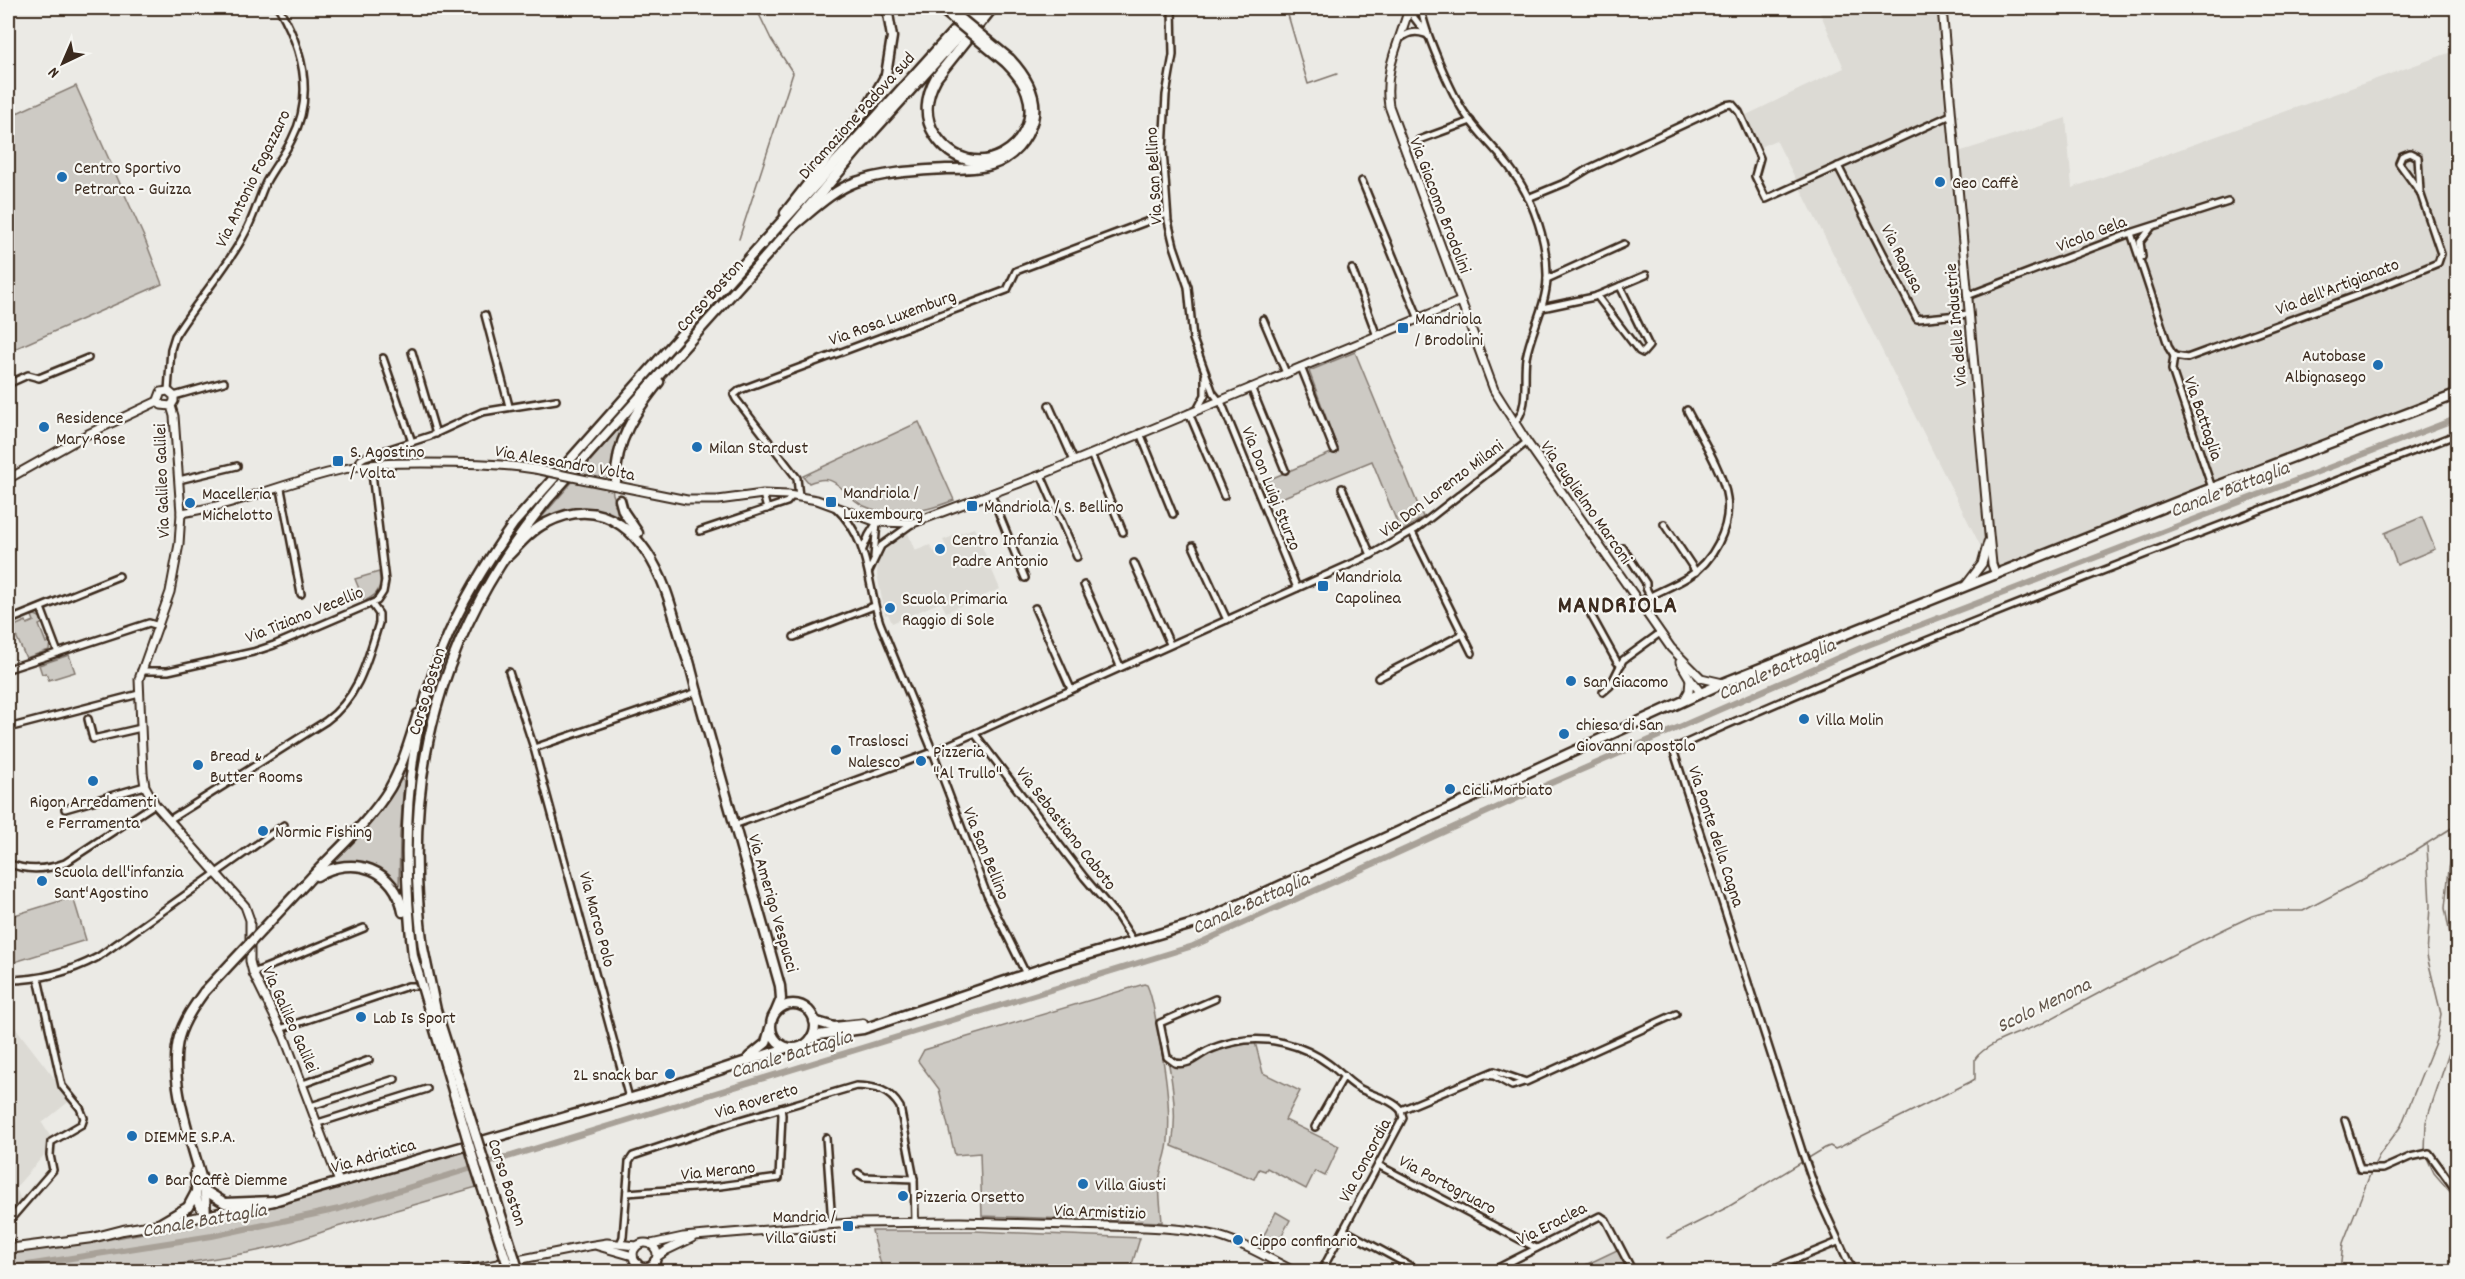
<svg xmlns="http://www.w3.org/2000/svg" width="2465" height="1279" viewBox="0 0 2465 1279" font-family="Dekko,sans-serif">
<rect width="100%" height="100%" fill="#ebeae5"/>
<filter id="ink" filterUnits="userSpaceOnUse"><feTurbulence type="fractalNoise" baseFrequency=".0167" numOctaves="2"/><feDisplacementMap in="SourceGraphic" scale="12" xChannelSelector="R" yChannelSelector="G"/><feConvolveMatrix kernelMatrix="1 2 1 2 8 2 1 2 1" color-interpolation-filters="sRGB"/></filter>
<g filter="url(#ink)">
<g fill="#dcdad4">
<path d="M1818 8H1937L1952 154 2066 118 2072 188 2457 50V388L1993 571 1776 140 1755 149 1740 118 1844 68Z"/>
<path d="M974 528 1000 589 946 612 941 602 892 623 888 614 885 615 877 574 878 562 889 545 908 533 915 551 930 545 934 552 946 546 943 540Z"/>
<path d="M8 1018 71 1100 42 1123 53 1141 52 1146 16 1187 21 1201 8 1215Z"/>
</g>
<g fill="#cdcac4" stroke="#847a71" stroke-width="1.5">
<path d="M76 86 144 237 162 284 12 350 8 341V117Z"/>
<path d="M1355 352 1423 517 1401 532 1372 461 1269 503 1261 483 1338 450 1309 371Z"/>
<path d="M919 422 954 500C927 511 892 519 864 506 841 495 838 470 809 483L803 476Z"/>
<path d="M619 428 622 431C614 450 609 473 613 494 615 502 621 509 623 516L620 520 608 514 543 521 541 518Z"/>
<path d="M2422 517 2435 549 2397 565 2385 533Z"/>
<path d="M379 572C382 587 379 595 364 601L355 579Z"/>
<path d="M35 615 42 618 43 623 39 625 46 643 50 641 49 650 26 658 12 627 26 621 27 624 34 621 32 616Z"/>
<path d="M69 655 75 672 49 680 46 673 42 674 39 665Z"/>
<path d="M398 778 404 781 400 835 399 892C366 852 351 861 308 881Z"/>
<path d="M73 897 86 940 8 964V917Z"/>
<path d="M1144 984 1147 985C1153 998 1154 1012 1157 1026 1164 1063 1171 1102 1168 1140 1168 1152 1162 1164 1160 1176 1158 1191 1161 1207 1162 1222L982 1216 980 1153 955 1155 939 1089 918 1061 924 1050Z"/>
<path d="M1244 1042H1255L1263 1073 1300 1091 1285 1120 1339 1146 1325 1176 1315 1171 1306 1189 1267 1168 1265 1171 1259 1169 1254 1179 1172 1146C1177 1117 1174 1089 1168 1060 1185 1073 1194 1059 1211 1052 1221 1047 1233 1044 1244 1042Z"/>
<path d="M467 1151 480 1186 337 1227 281 1246 247 1253 138 1271 8 1272V1253L94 1242 242 1215Z"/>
<path d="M1276 1212 1290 1220 1277 1244 1263 1237Z"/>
<path d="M872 1231H974L1140 1238 1130 1271 883 1272Z"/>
<path d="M1617 1250 1626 1266 1614 1271H1573Z"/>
</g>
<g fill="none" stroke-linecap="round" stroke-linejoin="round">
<g stroke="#7c7167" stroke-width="1.5">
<path d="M1286 8 1308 84 1337 74"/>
<path d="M739 239 793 73 771 39 756 8"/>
<path d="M2458 830 2449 869 2445 908 2458 978"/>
<path d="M2425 1067 2436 1040 2441 1014 2427 956 2430 906 2427 845"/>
<path d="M2425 1151 2426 1122 2458 1026"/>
<path d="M2426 1156 2434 1173 2458 1201"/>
<path d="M2374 1165 2380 1154 2401 1126 2423 1071"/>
<path d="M1667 1238 1728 1207 1825 1148 1830 1146 1835 1149 1840 1147 1970 1082 1975 1079V1059C1986 1042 2024 1032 2043 1023 2112 986 2181 949 2252 916L2269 911H2303L2407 856 2458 824"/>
<path d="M2340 1272 2343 1243 2371 1172"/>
</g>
<path stroke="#a8a198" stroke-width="6" d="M8 1268 212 1236 339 1209 1193 946 1542 787 1863 647 2458 418"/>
<g stroke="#3b2a1e" stroke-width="10">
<g id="minor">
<path d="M1172 8 1173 55 1166 95 1163 150 1168 221 1174 246 1188 287 1193 339 1213 393 1222 404 1297 588"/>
<path d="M1421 8C1424 31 1451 92 1464 112 1478 134 1499 151 1513 172 1534 201 1548 243 1547 279 1546 306 1531 331 1526 358 1523 377 1530 409 1514 423"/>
<path d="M1409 11 1428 36"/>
<path d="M1398 40C1407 33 1414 30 1425 34"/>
<path d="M1419 140 1471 121"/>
<path d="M1838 166 1917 319 1969 314"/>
<path d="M1362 181 1419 319"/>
<path d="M1528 198 1567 182 1588 169 1725 105 1732 104 1739 112 1760 158 1755 176 1766 199 1951 115"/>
<path d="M2131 233 2169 348 2174 356"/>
<path d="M2142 257 2140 242 2151 228"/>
<path d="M1352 269 1377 336"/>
<path d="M1547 279 1624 244"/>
<path d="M1597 296 1639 351 1643 353 1649 346 1620 286"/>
<path d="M1967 296 2131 233 2228 202"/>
<path d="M1542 308 1594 297 1646 275"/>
<path d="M485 315 509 406"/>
<path d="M1263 319 1286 373"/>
<path d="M412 352 436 434"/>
<path d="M2174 356 2187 358 2372 290 2438 263 2441 254 2420 192 2418 157 2410 153 2402 156 2399 163 2420 192"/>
<path d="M2174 356 2172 370 2212 488"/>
<path d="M383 358 412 442"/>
<path d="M1301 367 1334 450"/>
<path d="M8 384 28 375 39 378 88 358"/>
<path d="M1251 387 1285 470"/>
<path d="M168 391 171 349 175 336C196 302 224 272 243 237 253 220 258 200 266 182 274 167 285 154 292 139 315 95 302 48 279 8"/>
<path d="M174 396 224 382"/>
<path d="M1049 405 1074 461"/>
<path d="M1197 410 1205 395V376"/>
<path d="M1189 413 1224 496"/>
<path d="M1140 433 1173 514"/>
<path d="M1091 454 1123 532"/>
<path d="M360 465V460L365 457 430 436 482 412 556 400"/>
<path d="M1041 475 1077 557"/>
<path d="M179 480 237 466"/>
<path d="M1342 488 1371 555"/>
<path d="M281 489 301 594"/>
<path d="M763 494 767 509"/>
<path d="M991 494 1025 578"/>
<path d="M799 497 797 478 736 399 734 395 740 390 1007 290 1016 271 1167 214"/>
<path d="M836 508C871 541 866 581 880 623L933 752 987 895 1026 974"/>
<path d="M1664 524 1696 572"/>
<path d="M700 531 787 502 792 496"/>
<path d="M1412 532 1472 653"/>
<path d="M1193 546 1227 620"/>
<path d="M1623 548 1646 583V588L1650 596"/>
<path d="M863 549 869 535 877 522"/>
<path d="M874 557 877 522"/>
<path d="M1134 563 1170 644"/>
<path d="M869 571 881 546 913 523"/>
<path d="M1084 585 1120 666"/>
<path d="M1638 603C1654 593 1672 587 1688 577 1713 562 1731 528 1727 498 1724 474 1699 433 1687 410"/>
<path d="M41 608 58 653"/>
<path d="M1035 608 1071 689"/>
<path d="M1591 615 1617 662 1621 665"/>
<path d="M15 618 119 576"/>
<path d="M794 637 874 606"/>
<path d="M8 669 149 623 159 626"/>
<path d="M141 671H168L253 652 274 645 377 601 383 592 385 581 371 465"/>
<path d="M509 672 534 748 629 1098"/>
<path d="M1378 678 1463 634"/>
<path d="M1603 692 1610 686 1623 660 1660 633"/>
<path d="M88 719 93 739 141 728"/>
<path d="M8 728 139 694"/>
<path d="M975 734 1084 877 1118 917 1134 942"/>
<path d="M534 748 697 692"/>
<path d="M65 809 145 786"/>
<path d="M169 820 326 721C359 697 367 661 379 623V614L372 604"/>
<path d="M734 825 933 752 1371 555 1416 529 1527 442"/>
<path d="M8 863C26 871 46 870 65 863L155 804"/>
<path d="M253 973 364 928"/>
<path d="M8 980C39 980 70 972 98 957L284 825"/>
<path d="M1215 999 1160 1023 1167 1057 1175 1063C1189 1066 1196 1057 1207 1051 1215 1047 1225 1044 1234 1042 1267 1035 1302 1044 1329 1064 1339 1071 1347 1081 1357 1087 1371 1096 1391 1098 1401 1110"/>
<path d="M280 1029 408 986H425"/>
<path d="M1486 1075 1494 1076 1512 1086 1524 1082"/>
<path d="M303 1084 369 1060"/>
<path d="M311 1106 395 1079"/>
<path d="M1401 1110 1494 1071 1526 1082 1676 1014"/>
<path d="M2345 1120 2360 1169H2383L2410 1157 2429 1153 2458 1193"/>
<path d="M318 1123 427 1089"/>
<path d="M1315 1127 1344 1076"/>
<path d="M826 1138 832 1224"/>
<path d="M1378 1165 1536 1248"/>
<path d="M858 1173 864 1177 914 1179"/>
<path d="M627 1193 720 1186 779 1178 782 1115 781 1108"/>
<path d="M8 1222 53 1170 50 1155 51 1142 82 1124 84 1118 80 1108 62 1086 38 978"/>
<path d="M1344 1230 1421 1272"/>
<path d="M8 1239 14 1248"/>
<path d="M620 1244 623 1237 629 1162 633 1156 734 1122 856 1086C876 1087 889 1089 900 1107L914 1179 915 1221"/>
<path d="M500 1262 503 1272"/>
<path d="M1321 1272 1403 1118 1401 1110"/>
<path d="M1490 1272 1600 1216 1606 1220 1633 1272"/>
<path d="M1765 1272 1838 1242"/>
<path d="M1853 1272 1817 1194 1802 1151 1673 749C1929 633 2195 536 2458 434"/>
</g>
</g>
<g stroke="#3b2a1e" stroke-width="11">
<g id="tertiary">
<path d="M1409 8C1400 42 1383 69 1389 106L1494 390 1527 442 1671 648 1701 678 1723 683"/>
<path d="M1942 8 1989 534 1992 564 1996 575"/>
<path d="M171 406 161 405 158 400 161 392 168 391 174 396V401L171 406 174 416 181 513 179 544 170 592 139 679 143 773 145 786 155 804 245 906 250 920V961L253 973 284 1036 339 1182"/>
<path d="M8 479 88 434 158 401"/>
<path d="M587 480 687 500H718L763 494 788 495 817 500 877 522 913 523 1041 475 1461 301"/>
<path d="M181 513C237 505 286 482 340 470 367 463 394 463 422 463 460 463 497 463 535 469"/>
<path d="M1966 585 1982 564 1988 542"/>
<path d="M1680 662 1690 679 1701 693"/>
<path d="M1684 700 1689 691 1690 679"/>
<circle cx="645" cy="1255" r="12"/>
<path d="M651 1244 683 1237 850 1223 960 1222 1144 1227C1164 1228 1185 1229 1205 1233 1237 1239 1267 1257 1295 1272"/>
<path d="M598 1246 633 1256"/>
<path d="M657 1257 667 1250 692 1238"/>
<path d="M457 1272 588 1246 607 1243 636 1246"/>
</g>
</g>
<g stroke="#3b2a1e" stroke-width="12">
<path id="secondary" d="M8 1249 92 1238 123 1230 206 1216"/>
</g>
<g stroke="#3b2a1e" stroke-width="13">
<g id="primary">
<path d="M697 692 780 986 781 999 776 1011"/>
<circle cx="793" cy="1026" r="22"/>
<path d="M814 1021 834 1027 863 1024"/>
<path d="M811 1039 818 1035 863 1029 1053 965 1203 921 1723 683 2212 488 2458 394"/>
<path d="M749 1057 766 1043 770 1028"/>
<path d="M206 1216 274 1201 659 1090 786 1048"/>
</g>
</g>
<g stroke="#3b2a1e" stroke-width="13">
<g id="trunk">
<path d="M785 213 867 108 886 75 892 37 887 8"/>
<path d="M616 481C615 441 635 412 659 382"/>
<path d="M620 500 623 511 638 533"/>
<path d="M508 556C519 545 531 530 546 523 606 492 646 537 666 591 675 616 680 641 690 666"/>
<path d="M689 661 697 692"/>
<path d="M317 876C353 854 396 869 403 912"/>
<path d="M307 882C334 852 369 823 390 788 403 765 410 739 418 714"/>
<path d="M423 948C400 778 439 630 549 498L793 226C812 211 833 190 856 182 885 172 916 171 946 169 961 169 978 169 991 165 1013 158 1027 141 1033 120 1039 96 1025 75 1010 59"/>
<path d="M413 956C401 854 403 746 442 650 460 604 486 563 514 523L765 240"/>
<path d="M204 992C194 1006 184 1020 179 1037 167 1080 193 1145 204 1188 206 1196 205 1207 206 1216"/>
<path d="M195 1172 197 1201 206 1216"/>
<path d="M204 1190 225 1203 274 1201"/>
<path d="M159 1224 188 1207 196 1192"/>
<path d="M637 1264 638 1272"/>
<path d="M654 1272 655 1261"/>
</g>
</g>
<g stroke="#3b2a1e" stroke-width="14">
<g id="motorway">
<path d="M992 8 936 78C926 96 923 117 935 135 972 191 1046 146 1027 92 1023 80 1015 71 1006 62"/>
<path d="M793 226 873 131 984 8"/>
<path d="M762 244 975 8"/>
</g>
</g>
<use href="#minor" stroke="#f6f6f2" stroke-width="5"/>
<use href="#tertiary" stroke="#f6f6f2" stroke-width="7"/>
<use href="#secondary" stroke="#f6f6f2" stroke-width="8"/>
<use href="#primary" stroke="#f6f6f2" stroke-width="8"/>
<use href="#trunk" stroke="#f6f6f2" stroke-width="8"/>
<use href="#motorway" stroke="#f6f6f2" stroke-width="9"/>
<g stroke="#3b2a1e" stroke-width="11" stroke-linecap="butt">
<path id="tertiary-bridge" d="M535 469 587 480"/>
</g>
<g stroke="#3b2a1e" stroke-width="13" stroke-linecap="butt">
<g id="trunk-bridge">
<path d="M948 8 1010 59"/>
<path d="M423 948 436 1010 519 1272"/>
<path d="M413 956 476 1168 510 1272"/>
<path d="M204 992 307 882"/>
</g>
</g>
<g stroke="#3b2a1e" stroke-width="14" stroke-linecap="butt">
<path id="motorway-bridge" d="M941 8 1006 62"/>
</g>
<use href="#tertiary-bridge" stroke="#f6f6f2" stroke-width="7"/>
<use href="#trunk-bridge" stroke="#f6f6f2" stroke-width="8"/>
<use href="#motorway-bridge" stroke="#f6f6f2" stroke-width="9"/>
</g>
</g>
<g fill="#1f6fb2" stroke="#f6f6f2" stroke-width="2">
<circle cx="62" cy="177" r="6"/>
<circle cx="1940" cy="182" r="6"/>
<rect x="1397" y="322" width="12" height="12" rx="3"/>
<circle cx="2378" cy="365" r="6"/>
<circle cx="44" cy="427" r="6"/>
<circle cx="697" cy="447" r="6"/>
<rect x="332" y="455" width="12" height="12" rx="3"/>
<rect x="825" y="496" width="12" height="12" rx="3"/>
<circle cx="190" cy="503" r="6"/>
<rect x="966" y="500" width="12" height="12" rx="3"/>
<circle cx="940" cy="549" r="6"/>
<rect x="1317" y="580" width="12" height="12" rx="3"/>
<circle cx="890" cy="608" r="6"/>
<circle cx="1571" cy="681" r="6"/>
<circle cx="1804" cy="719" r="6"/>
<circle cx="1564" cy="734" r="6"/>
<circle cx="836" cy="750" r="6"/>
<circle cx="921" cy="761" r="6"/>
<circle cx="198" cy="765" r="6"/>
<circle cx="93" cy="781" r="6"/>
<circle cx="1450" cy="789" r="6"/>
<circle cx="263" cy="831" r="6"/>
<circle cx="42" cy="881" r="6"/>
<circle cx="361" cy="1017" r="6"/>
<circle cx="670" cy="1074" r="6"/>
<circle cx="132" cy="1136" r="6"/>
<circle cx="153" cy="1179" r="6"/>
<circle cx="1083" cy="1184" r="6"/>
<circle cx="903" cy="1196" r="6"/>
<rect x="842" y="1220" width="12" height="12" rx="3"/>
<circle cx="1238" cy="1240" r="6"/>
</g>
<g text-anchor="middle" stroke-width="4.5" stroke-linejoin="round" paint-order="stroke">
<g font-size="18" fill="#3b2a1e" stroke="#f6f6f2">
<text transform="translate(856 115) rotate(-48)" y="6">Diramazione Padova sud</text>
<text transform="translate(1153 176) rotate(-93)" y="6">Via San Bellino</text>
<text transform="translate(252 178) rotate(-64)" y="6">Via Antonio Fogazzaro</text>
<text transform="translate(1441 205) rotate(69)" y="6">Via Giacomo Brodolini</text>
<text transform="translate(2091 233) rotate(-21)" y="6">Vicolo Gela</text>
<text transform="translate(1903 258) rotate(63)" y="6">Via Ragusa</text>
<text transform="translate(2337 286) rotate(-21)" y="6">Via dell'Artigianato</text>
<text transform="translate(709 295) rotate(-48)" y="6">Corso Boston</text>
<text transform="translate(892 317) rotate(-20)" y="6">Via Rosa Luxemburg</text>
<text transform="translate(1955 325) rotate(-95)" y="6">Via delle Industrie</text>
<text transform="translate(2204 418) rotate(71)" y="6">Via Battaglia</text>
<text transform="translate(565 462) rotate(10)" y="6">Via Alessandro Volta</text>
<text transform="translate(161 481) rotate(-92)" y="6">Via Galileo Galilei</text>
<text transform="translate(1272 488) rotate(68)" y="6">Via Don Luigi Sturzo</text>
<text transform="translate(1441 488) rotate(-37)" y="6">Via Don Lorenzo Milani</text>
<text transform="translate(1587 502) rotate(55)" y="6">Via Guglielmo Marconi</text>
<text transform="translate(304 614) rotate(-22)" y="6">Via Tiziano Vecellio</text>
<text transform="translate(426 691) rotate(-73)" y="6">Corso Boston</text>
<text transform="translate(1067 828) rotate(52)" y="6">Via Sebastiano Caboto</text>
<text transform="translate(1717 836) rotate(72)" y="6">Via Ponte della Cagna</text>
<text transform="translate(987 853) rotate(68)" y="6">Via San Bellino</text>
<text transform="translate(774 903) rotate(74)" y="6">Via Amerigo Vespucci</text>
<text transform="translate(598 919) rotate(75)" y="6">Via Marco Polo</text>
<text transform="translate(291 1019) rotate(66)" y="6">Via Galileo Galilei</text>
<text transform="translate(756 1100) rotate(-17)" y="6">Via Rovereto</text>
<text transform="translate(373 1155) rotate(-16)" y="6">Via Adriatica</text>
<text transform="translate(1364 1160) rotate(-62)" y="6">Via Concordia</text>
<text transform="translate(718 1170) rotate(-6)" y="6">Via Merano</text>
<text transform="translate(508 1182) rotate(72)" y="6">Corso Boston</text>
<text transform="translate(1448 1184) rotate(28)" y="6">Via Portogruaro</text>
<text transform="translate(1100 1211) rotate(2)" y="6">Via Armistizio</text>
<text transform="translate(1551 1223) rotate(-27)" y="6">Via Eraclea</text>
</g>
<g font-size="18" fill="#3b2a1e" stroke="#f6f6f2" text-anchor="start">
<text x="74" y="173">Centro Sportivo<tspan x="74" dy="21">Petrarca - Guizza</tspan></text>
<text x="1952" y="188">Geo Caffè</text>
<text x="1415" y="324">Mandriola<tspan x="1415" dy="21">/ Brodolini</tspan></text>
<text x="2366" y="361" text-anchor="end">Autobase<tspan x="2366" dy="21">Albignasego</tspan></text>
<text x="56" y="423">Residence<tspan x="56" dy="21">Mary Rose</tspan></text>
<text x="709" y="453">Milan Stardust</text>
<text x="350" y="457">S. Agostino<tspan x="350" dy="21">/ Volta</tspan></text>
<text x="843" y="498">Mandriola /<tspan x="843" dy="21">Luxembourg</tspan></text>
<text x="202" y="499">Macelleria<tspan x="202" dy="21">Michelotto</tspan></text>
<text x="984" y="512">Mandriola / S. Bellino</text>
<text x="952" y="545">Centro Infanzia<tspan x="952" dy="21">Padre Antonio</tspan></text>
<text x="1335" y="582">Mandriola<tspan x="1335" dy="21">Capolinea</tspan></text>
<text x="902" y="604">Scuola Primaria<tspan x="902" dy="21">Raggio di Sole</tspan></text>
<text x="1583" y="687">San Giacomo</text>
<text x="1816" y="725">Villa Molin</text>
<text x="1576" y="730">chiesa di San<tspan x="1576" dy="21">Giovanni apostolo</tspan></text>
<text x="848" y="746">Traslosci<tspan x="848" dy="21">Nalesco</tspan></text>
<text x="933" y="757">Pizzeria<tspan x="933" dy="21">"Al Trullo"</tspan></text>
<text x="210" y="761">Bread &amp;<tspan x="210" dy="21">Butter Rooms</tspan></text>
<text x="1462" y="795">Cicli Morbiato</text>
<text x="93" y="807" text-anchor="middle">Rigon Arredamenti<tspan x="93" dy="21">e Ferramenta</tspan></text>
<text x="275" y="837">Normic Fishing</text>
<text x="54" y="877">Scuola dell'infanzia<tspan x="54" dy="21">Sant'Agostino</tspan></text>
<text x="373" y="1023">Lab Is Sport</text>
<text x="658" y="1080" text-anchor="end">2L snack bar</text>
<text x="144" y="1142">DIEMME S.P.A.</text>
<text x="165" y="1185">Bar Caffè Diemme</text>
<text x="1095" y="1190">Villa Giusti</text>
<text x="915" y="1202">Pizzeria Orsetto</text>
<text x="836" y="1222" text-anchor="end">Mandria /<tspan x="836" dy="21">Villa Giusti</tspan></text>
<text x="1250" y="1246">Cippo confinario</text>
</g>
<g font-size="20" font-style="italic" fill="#615449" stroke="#f6f6f2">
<text transform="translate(2229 488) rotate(-21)" y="7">Canale Battaglia</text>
<text transform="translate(1776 668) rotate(-24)" y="7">Canale Battaglia</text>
<text transform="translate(1250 902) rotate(-24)" y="7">Canale Battaglia</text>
<text transform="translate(2043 1004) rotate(-26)" y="7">Scolo Menona</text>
<text transform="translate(791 1053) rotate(-17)" y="7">Canale Battaglia</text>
<text transform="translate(204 1219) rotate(-10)" y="7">Canale Battaglia</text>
</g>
<g font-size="24" font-weight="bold" letter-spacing="1.5" fill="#3b2a1e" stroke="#f6f6f2">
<text x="1618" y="612">MANDRIOLA</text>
</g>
</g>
<rect width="2465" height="1279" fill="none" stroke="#f6f6f2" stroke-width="30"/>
<rect x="15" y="15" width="2435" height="1249" fill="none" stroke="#3b2a1e" stroke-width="2" filter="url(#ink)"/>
<g transform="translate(63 63) rotate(224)" stroke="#f6f6f2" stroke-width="4.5" paint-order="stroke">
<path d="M0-4.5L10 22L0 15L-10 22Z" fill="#3b2a1e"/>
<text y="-9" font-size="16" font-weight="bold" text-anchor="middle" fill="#3b2a1e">N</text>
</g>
</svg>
